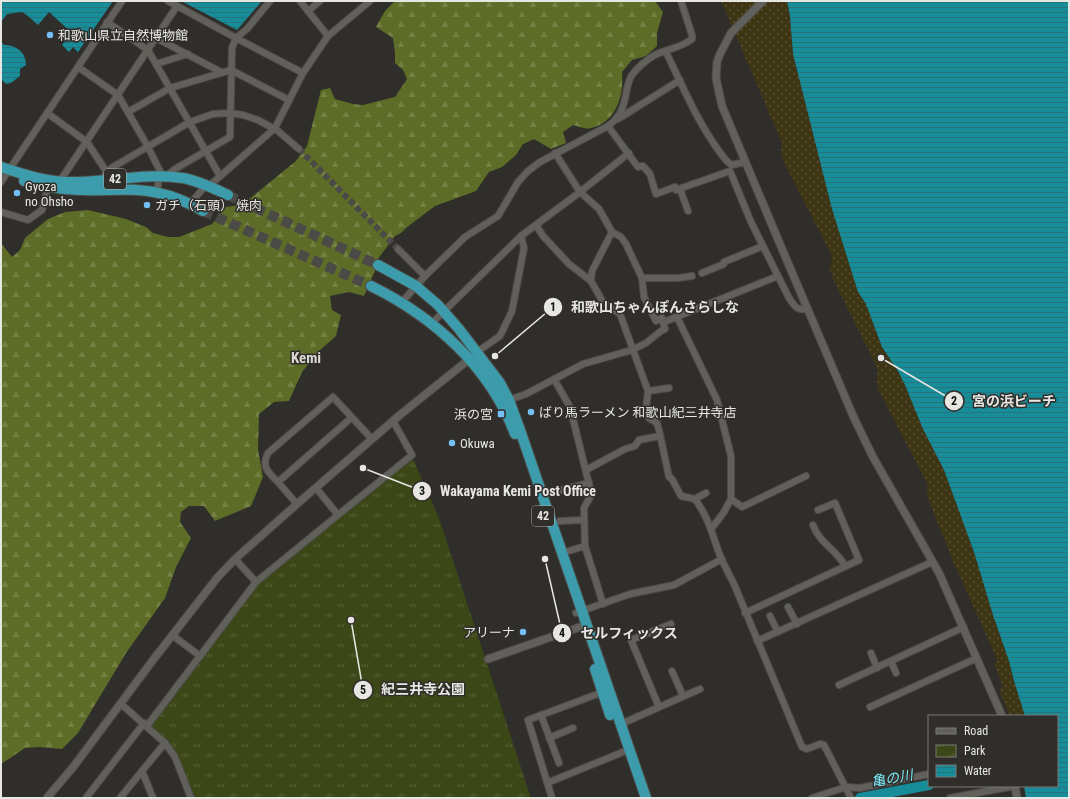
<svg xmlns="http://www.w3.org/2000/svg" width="1070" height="799" viewBox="0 0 1070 799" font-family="'Roboto Condensed','Noto Sans JP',sans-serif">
<defs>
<pattern id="forest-firs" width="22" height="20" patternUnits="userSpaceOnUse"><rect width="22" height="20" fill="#5d6c26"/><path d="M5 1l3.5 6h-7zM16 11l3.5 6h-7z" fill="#748145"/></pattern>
<pattern id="sand-dots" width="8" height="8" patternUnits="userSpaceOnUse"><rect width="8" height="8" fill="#3e3515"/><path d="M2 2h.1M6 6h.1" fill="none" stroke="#5a5237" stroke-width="1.8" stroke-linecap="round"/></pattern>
<pattern id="park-tufts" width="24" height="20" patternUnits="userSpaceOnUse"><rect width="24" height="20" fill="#3c4717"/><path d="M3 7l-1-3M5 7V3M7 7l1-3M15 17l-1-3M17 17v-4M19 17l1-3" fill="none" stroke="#586239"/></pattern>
<pattern id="water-rules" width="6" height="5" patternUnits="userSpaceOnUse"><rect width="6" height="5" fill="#178d9a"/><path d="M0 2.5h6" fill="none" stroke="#27747c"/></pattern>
</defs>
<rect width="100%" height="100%" fill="#302e2a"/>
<path fill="url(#forest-firs)" d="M395 1H655L663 12 657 33V46L646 56 632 60 622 72C624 95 617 122 591 128 586 130 578 126 573 125L563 132 566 143 551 149 534 139 523 144 516 155 502 167 489 172 476 191 435 206 407 227 401 233 395 236 377 260 375 271 364 296 349 292 330 296 332 310 341 315 336 336 320 350 302 372 289 401 274 402 259 414 258 450 263 477 251 506 215 521 204 506H189L181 512 180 522 191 538 176 567 165 598 126 653 78 733 62 749 39 747 25 748 1 764V243L12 257 20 250 25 238 48 219 65 212 88 210 126 219 146 227 153 233 168 237H179L212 224 226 207 242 205 296 161 307 146 321 90 330 88 335 99 353 104 363 105 395 97 407 79 403 70 395 63V53L393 38 376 27 385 11Z"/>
<path fill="url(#sand-dots)" d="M721 1H787L790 16 793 54 832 209 858 292 866 304 882 347 898 371 905 385 923 429 944 470 974 552 993 615 1009 661 1014 681 1025 716H1010L1009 714 999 689 1003 687 994 663 998 661 956 568 928 499C926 493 928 489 927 483L878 389 877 377 878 369 834 281 830 270 832 256 784 163 781 154 782 143Z"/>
<path fill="url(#park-tufts)" d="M413 459 439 518 531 798H194L166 741 150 725 253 591 262 580Z"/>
<g fill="url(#water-rules)">
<path d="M1 1H113L78 52 73 47 69 52 62 45 72 33 49 12 38 25 28 16 22 12 7 14 1 22Z"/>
<path d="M181 1H262L237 30Z"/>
<path d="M787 1H1069V798H1026L1024 786H1057V716H1025L1014 681 1009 661 993 615 974 552 944 470 923 429 905 385 898 371 882 347 866 304 858 292 832 209 793 54 790 16Z"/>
<path d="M1 42 4 45C16 45 26 52 26 65L20 69V76L11 83 6 84 1 79Z"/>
</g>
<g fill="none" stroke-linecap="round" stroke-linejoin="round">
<path stroke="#178d9a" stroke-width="10" d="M860 798 929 785"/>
<path stroke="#4b4a46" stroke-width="6" stroke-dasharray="6 3" stroke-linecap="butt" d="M299 149 398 249"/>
<g stroke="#4b4a46" stroke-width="10" stroke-dasharray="10 5" stroke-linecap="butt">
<path d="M228 195 378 265"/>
<path d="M203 211 371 286"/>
</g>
<g stroke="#4e4c48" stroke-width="8">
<g id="minor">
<path d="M168 1 236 38 303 73"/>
<path d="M300 1 308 11"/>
<path d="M320 1 308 11 328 36"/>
<path d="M107 22 148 50 220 176"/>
<path d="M156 38 221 72"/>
<path d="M666 52C682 85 697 121 719 151 723 156 726 162 732 165L745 162"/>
<path d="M156 64 188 54"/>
<path d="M78 67 118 95 148 147 163 177"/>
<path d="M128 112 170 88 231 70 289 100"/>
<path d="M47 113 87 142 104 168 108 171"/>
<path d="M618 119 680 80"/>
<path d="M608 126 638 167 643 166 650 174 656 194 675 187 676 190 730 171 751 222 789 298C795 306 797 312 808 308"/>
<path d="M169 177 170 173 175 169 230 137 232 48 236 38 247 29 270 1"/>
<path d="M60 181 177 6"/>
<path d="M101 181 108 171 113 167 190 122 213 114 230 113 243 115 258 120 278 131 299 149"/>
<path d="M1 182 122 1"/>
<path d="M209 186 275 128 303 73 328 36 370 1"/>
<path d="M680 189 688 211"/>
<path d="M157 192 159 177"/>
<path d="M190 204 206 185"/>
<path d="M1 212 28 220 42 210 48 187"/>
<path d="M536 225 543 236 569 264 591 281 603 302 620 314 648 391 646 409 649 418 657 423 659 430 669 477 672 479 681 496 695 499C710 520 712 535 721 558 725 567 730 576 734 584L802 747 807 749 820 744 824 745 851 798"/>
<path d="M398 249 425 276"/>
<path d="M702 273 724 264V262L763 246"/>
<path d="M642 278H678L692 276"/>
<path d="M591 281 592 271 612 232"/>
<path d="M402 302 425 276 465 237 498 216 518 182 528 171 540 162 608 126C622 116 624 105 627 89 628 84 629 79 632 75 637 68 647 59 655 55 666 49 681 48 692 39V35L681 1"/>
<path d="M677 317 717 400 731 456V499L724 512 712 528"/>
<path d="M664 322 778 276"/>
<path d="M432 323 521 236 580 192 629 153"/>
<path d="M477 352 500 336 512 311 524 248 521 236"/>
<path d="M554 379 570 407 591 492 590 497 584 508 585 546 603 604"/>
<path d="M648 391 669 388"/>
<path d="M509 400 526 394 583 364 632 350 646 343 661 331 665 329 662 318 656 321 644 297 642 278 626 244 621 237 612 232 599 209 580 192 555 153"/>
<path d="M586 470 625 449 635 446 639 440 660 436"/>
<path d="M278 482C268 472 261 467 268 453L333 397 372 439"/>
<path d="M316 488 338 515 412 455 393 421"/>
<path d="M542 495 589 483"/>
<path d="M695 499 706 493"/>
<path d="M731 499 742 507 806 476"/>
<path d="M297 504 278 482 351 418"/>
<path d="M560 521 583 520"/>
<path d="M813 525C819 543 837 550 845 566"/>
<path d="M562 553 585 546"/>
<path d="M235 559 256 582 338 515"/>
<path d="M788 607 797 624"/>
<path d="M576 613 630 594 674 585 722 559"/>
<path d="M745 613 859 560 835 503 818 510"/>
<path d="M770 616 778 632"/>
<path d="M757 641 932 562"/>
<path d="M871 653 877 668"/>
<path d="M200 656 256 582"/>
<path d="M891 661 896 673"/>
<path d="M672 671 683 696"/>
<path d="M839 685 964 627"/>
<path d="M121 704 165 743 175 757 191 798"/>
<path d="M659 707 631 640 671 624"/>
<path d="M870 707 977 658"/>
<path d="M541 715 559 763"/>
<path d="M621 724 700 689"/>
<path d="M147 726 200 656 172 635"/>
<path d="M549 738 573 728"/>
<path d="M142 771 153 798"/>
<path d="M547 783 623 752"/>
<path d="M86 798 144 723"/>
<path d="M120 798 165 743"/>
<path d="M552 798 528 720 603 692"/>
<path d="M812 798 846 787 860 788 929 774"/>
<path d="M950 798 1015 786"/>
</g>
</g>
<g stroke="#4e4c48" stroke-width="9">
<g id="tertiary">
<path d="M763 1 731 33 720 54 717 62 716 78 722 106 785 256 854 418 873 457 939 573 1002 716"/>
<path d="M488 659 586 625"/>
<path d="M1015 786 1017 798"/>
<path d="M47 798 74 766 153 660 217 578 235 559 297 504 401 414 472 357"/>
</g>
</g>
<g stroke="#4e4c48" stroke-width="12">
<g id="trunk">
<path d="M1 167C22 174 44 181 67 182 105 183 144 172 183 178 199 181 213 188 228 195"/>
<path d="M24 181C43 186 61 190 81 190 107 191 133 187 158 193 174 196 189 203 203 211"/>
<path d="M378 265 416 286 438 305 459 329 500 383 509 400 520 430 646 798"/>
<path d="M371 286C434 317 490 367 515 434"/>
<path d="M595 669 610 715"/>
</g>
</g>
<use href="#minor" stroke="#62605b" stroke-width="6"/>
<use href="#tertiary" stroke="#62605b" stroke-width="7"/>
<use href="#trunk" stroke="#3d9cac" stroke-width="10"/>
</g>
<g fill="#74c0f6" stroke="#302e2a" stroke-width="1.5">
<circle cx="50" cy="35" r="4"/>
<circle cx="17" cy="193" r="4"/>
<circle cx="147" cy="205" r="4"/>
<circle cx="531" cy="412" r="4"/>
<rect x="497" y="410" width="8" height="8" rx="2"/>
<circle cx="452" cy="443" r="4"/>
<circle cx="523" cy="632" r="4"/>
</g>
<g text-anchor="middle" stroke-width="3" stroke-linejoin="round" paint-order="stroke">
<g fill="#302e2a" stroke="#b0afac" stroke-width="1">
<rect x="104" y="169" width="22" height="20" rx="3"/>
<rect x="532" y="506" width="22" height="20" rx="3"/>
</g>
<g font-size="12" font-weight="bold" fill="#e7e6e3">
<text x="115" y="183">42</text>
<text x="543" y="520">42</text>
</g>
<g font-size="13" fill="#e7e6e3" stroke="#302e2a" text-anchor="start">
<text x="58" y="40">和歌山県立自然博物館</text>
<text x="25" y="191">Gyoza<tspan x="25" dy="15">no Ohsho</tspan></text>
<text x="155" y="210">ガチ（石頭） 焼肉</text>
<text x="539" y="417">ばり馬ラーメン 和歌山紀三井寺店</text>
<text x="493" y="419" text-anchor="end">浜の宮</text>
<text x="460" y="448">Okuwa</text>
<text x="515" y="637" text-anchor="end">アリーナ</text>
</g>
<g font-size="14" font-style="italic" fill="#7de8f7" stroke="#302e2a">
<text transform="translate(892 778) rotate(-10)" y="5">亀の川</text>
</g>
<g font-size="15" font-weight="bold" fill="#dbd8d3" stroke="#302e2a">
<text x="306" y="363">Kemi</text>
</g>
</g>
<path fill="none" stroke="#e7e6e3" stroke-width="1.5" d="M495 356L553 307M881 358L954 401M363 468L422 491M545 559L562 633M351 620L363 690"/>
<g fill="#e7e6e3" stroke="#302e2a" stroke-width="1.5">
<circle cx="495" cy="356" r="4"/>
<circle cx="881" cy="358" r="4"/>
<circle cx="363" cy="468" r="4"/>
<circle cx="545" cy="559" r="4"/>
<circle cx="351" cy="620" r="4"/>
<circle cx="553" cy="307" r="10"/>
<circle cx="954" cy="401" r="10"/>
<circle cx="422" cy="491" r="10"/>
<circle cx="562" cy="633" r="10"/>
<circle cx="363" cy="690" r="10"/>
</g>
<g font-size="12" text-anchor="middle" font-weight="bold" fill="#111">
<text x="553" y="311">1</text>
<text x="954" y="405">2</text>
<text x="422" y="495">3</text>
<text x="562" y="637">4</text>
<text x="363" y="694">5</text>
</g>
<g font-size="14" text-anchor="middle" font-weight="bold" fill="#e7e6e3" stroke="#302e2a" stroke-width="3" stroke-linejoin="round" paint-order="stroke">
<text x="655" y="312">和歌山ちゃんぽんさらしな</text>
<text x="1014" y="406">宮の浜ビーチ</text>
<text x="518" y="496">Wakayama Kemi Post Office</text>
<text x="629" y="638">セルフィックス</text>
<text x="423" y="694">紀三井寺公園</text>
</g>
<rect width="1070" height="799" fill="none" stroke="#e7e6e3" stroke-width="4"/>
<rect x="928" y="715" width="130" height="72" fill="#302e2a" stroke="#797874"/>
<rect x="936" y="728" width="20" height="6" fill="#62605b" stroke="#797874"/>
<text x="964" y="735" font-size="12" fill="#e7e6e3">Road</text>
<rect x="936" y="745" width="20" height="12" fill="url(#park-tufts)" stroke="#797874"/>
<text x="964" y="755" font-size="12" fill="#e7e6e3">Park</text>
<rect x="936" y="765" width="20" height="12" fill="url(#water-rules)" stroke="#797874"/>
<text x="964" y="775" font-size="12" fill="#e7e6e3">Water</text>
</svg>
